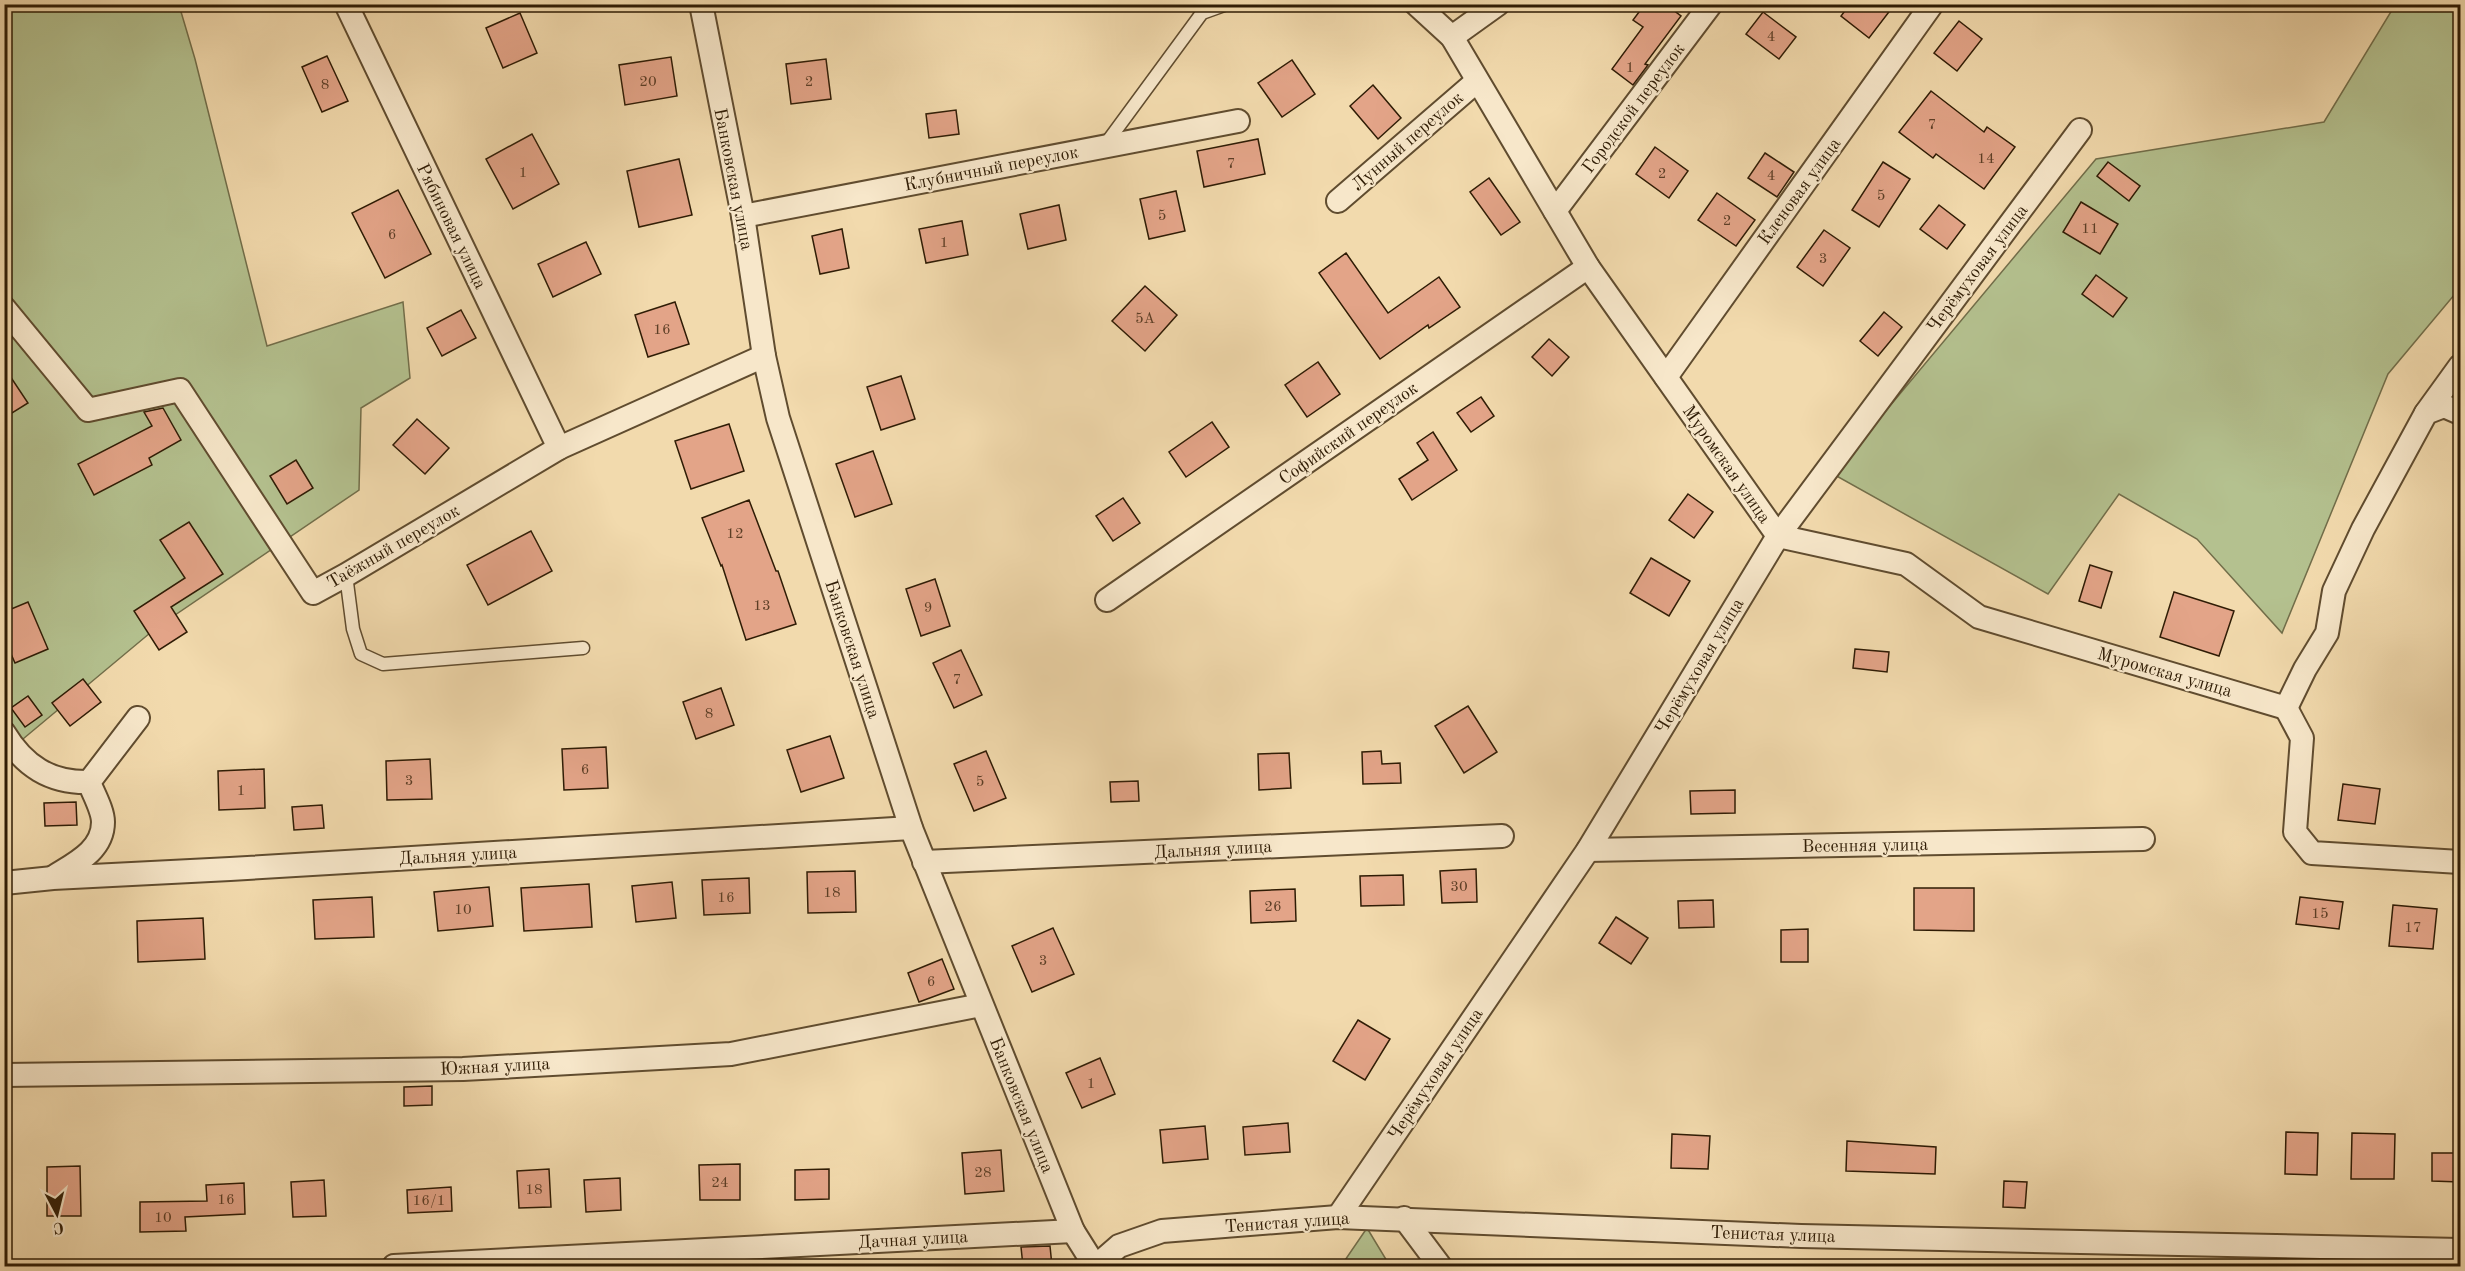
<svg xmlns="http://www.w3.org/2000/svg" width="2465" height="1271" viewBox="0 0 2465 1271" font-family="'Old Standard TT',serif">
<rect width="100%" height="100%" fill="#f2daad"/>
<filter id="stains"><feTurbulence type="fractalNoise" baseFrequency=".00333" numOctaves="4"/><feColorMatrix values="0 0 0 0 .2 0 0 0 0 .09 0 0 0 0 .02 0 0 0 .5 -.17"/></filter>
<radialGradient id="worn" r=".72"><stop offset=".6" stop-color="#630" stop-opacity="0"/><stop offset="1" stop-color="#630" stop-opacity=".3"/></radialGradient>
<g fill="#b4c18f" stroke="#726e4a" stroke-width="1.5">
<path d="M5 5H179L195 59 267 346 403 302 410 378 361 408 359 490 156 628 5 754Z"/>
<path d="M2395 5H2460V288L2388 374 2282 633 2197 539 2119 494 2048 594 1833 474 2096 159 2324 122Z"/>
<path d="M1367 1228 1390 1266H1341Z"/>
</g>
<g fill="#e3a488" stroke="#2f1c05" stroke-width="1.5">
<path d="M1645 4H1665L1681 16 1645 64 1648 65 1633 85 1612 69 1643 27 1633 20Z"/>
<path d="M1850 4H1895L1869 38 1841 16Z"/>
<path d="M1763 12 1796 37 1779 59 1746 34Z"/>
<path d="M520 13 537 53 503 68 486 28Z"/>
<path d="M1959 21 1982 39 1957 71 1934 53Z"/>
<path d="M327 56 348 101 322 112 302 67Z"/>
<path d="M671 57 677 96 625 105 619 65Z"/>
<path d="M826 59 831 99 791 104 786 64Z"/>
<path d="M1292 60 1315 94 1282 117 1258 83Z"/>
<path d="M1373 85 1401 118 1378 139 1350 106Z"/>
<path d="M1931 91 1984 132 1987 127 2015 147 1984 189 1936 154 1933 158 1899 132Z"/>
<path d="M956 110 959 134 929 138 926 114Z"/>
<path d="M532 134 559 184 513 209 486 159Z"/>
<path d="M1258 139 1265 174 1204 187 1197 151Z"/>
<path d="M1655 147 1688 171 1669 198 1636 174Z"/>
<path d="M1765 153 1794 172 1777 197 1748 178Z"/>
<path d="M679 159 692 215 639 227 627 171Z"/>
<path d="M1883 162 1910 179 1879 227 1852 210Z"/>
<path d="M2108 162 2140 186 2129 201 2097 176Z"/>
<path d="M1489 178 1520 222 1501 235 1470 192Z"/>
<path d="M398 190 431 254 385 278 352 213Z"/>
<path d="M1176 191 1185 231 1149 239 1140 199Z"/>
<path d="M1717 193 1755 220 1736 246 1698 220Z"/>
<path d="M2081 202 2118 224 2100 254 2063 232Z"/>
<path d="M1059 205 1066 240 1028 249 1020 214Z"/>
<path d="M1939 205 1965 225 1947 249 1920 229Z"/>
<path d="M962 221 968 255 926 263 919 229Z"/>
<path d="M842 229 849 268 820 274 812 236Z"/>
<path d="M1824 230 1850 248 1823 286 1797 267Z"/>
<path d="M586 242 601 274 553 297 538 264Z"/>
<path d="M1346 253 1388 313 1439 277 1460 307 1429 328 1428 325 1380 359 1319 273Z"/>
<path d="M2096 275 2127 298 2113 317 2082 294Z"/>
<path d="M1145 286 1177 315 1145 351 1112 321Z"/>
<path d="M675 302 689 344 648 357 635 315Z"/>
<path d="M461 310 476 338 442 356 427 328Z"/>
<path d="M1884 312 1902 327 1878 356 1860 341Z"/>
<path d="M1549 339 1569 357 1552 376 1532 357Z"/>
<path d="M1318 362 1340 394 1307 417 1285 385Z"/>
<path d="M4 367 28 403 4 418Z"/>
<path d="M901 376 915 419 881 430 867 387Z"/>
<path d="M1481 397 1494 416 1471 432 1457 413Z"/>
<path d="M163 408 181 440 149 458 152 465 94 495 78 464 152 426 144 412Z"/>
<path d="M417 419 449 448 425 474 393 445Z"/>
<path d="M1212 422 1229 447 1186 477 1169 452Z"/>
<path d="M729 424 744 471 691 489 675 441Z"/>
<path d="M1433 432 1457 470 1412 500 1399 479 1428 460 1417 443Z"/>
<path d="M873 451 892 504 855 517 836 464Z"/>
<path d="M296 460 313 488 287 504 270 476Z"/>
<path d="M1688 494 1713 512 1694 538 1669 520Z"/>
<path d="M1123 498 1140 523 1113 541 1096 516Z"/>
<path d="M749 500 776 571H778L796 624 746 640 722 565 721 566 702 518Z"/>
<path d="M189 522 223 574 171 607 187 632 159 650 134 611 185 578 160 540Z"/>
<path d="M531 531 552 571 488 605 467 565Z"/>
<path d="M1651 558 1690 581 1669 616 1630 593Z"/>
<path d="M2090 565 2112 572 2101 608 2079 601Z"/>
<path d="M935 579 950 626 921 636 906 589Z"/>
<path d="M2174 592 2234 611 2219 656 2160 637Z"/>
<path d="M28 602 48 649 15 663 4 638V612Z"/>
<path d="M1855 649 1889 652 1887 672 1853 668Z"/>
<path d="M961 650 982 695 954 708 933 663Z"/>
<path d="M83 679 101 702 70 726 52 703Z"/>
<path d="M721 688 734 725 696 739 683 702Z"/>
<path d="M28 696 42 715 25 727 11 708Z"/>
<path d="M1468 706 1497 752 1464 773 1435 726Z"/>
<path d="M830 736 844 778 801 792 787 750Z"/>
<path d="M606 747 608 788 564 790 562 749Z"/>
<path d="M986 751 1006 798 974 811 954 764Z"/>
<path d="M1381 751 1382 764 1400 763 1401 783 1363 784 1362 752Z"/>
<path d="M1289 753 1291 788 1259 790 1258 754Z"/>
<path d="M430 759 432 799 387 800 386 761Z"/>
<path d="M264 769 265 808 219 810 218 771Z"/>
<path d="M1138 781 1139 801 1111 802 1110 782Z"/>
<path d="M2343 784 2380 789 2375 824 2338 820Z"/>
<path d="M1735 790V813L1691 814 1690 791Z"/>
<path d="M76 802 77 825 45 826 44 803Z"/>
<path d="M322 805 324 828 294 830 292 807Z"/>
<path d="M1476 869 1477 902 1442 903 1440 871Z"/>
<path d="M855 871 856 912 808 913 807 872Z"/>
<path d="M1403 875 1404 905 1361 906 1360 876Z"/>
<path d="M749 878 750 913 704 915 702 880Z"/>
<path d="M672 882 676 918 636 922 632 886Z"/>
<path d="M589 884 592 927 524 931 521 888Z"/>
<path d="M489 887 493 926 438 931 434 892Z"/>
<path d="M1914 888H1974V931L1914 930Z"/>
<path d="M1295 889 1296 921 1251 923 1250 891Z"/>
<path d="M372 897 374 937 315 939 313 900Z"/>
<path d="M2300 897 2343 902 2339 929 2296 924Z"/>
<path d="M1713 900 1714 927 1679 928 1678 901Z"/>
<path d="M2393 905 2437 909 2433 949 2389 946Z"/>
<path d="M1616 917 1648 938 1631 964 1599 943Z"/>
<path d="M203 918 205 959 138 962 137 921Z"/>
<path d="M1053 928 1074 974 1032 992 1012 946Z"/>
<path d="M1808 929V962H1781V930Z"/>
<path d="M942 959 954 989 919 1002 908 973Z"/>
<path d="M1358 1020 1390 1039 1365 1080 1333 1061Z"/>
<path d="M1100 1058 1115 1094 1082 1108 1066 1073Z"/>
<path d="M432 1086V1105L404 1106V1087Z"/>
<path d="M1288 1123 1290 1152 1245 1155 1243 1127Z"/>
<path d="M1205 1126 1208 1159 1163 1163 1160 1130Z"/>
<path d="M2286 1132 2318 1133 2317 1175 2285 1174Z"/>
<path d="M2352 1133 2395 1134 2394 1179H2351Z"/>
<path d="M1672 1134 1710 1136 1708 1169 1671 1168Z"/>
<path d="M1847 1141 1936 1147 1935 1174 1846 1171Z"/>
<path d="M1001 1150 1004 1191 965 1194 962 1153Z"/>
<path d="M2432 1153H2460V1182L2432 1181Z"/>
<path d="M740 1164V1200H700L699 1165Z"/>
<path d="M80 1166 81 1216H47V1167Z"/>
<path d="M549 1169 551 1207 519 1208 517 1171Z"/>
<path d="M829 1169V1199L795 1200V1170Z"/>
<path d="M620 1178 621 1210 586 1212 584 1180Z"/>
<path d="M324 1180 326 1216 293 1217 291 1182Z"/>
<path d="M2004 1181 2027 1182 2025 1208 2003 1207Z"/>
<path d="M244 1183 245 1214 185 1217 186 1231 140 1232V1202L207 1201 206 1185Z"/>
<path d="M451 1187 452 1211 408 1213 407 1190Z"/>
<path d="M1050 1246 1052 1266H1023L1021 1247Z"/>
</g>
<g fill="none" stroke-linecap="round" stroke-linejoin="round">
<g stroke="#604c2f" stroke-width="15">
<g id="service">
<path d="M1105 145 1202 13 1227 4"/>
<path d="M346 575 353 629 361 654 383 664 583 648"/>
</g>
</g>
<g stroke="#604c2f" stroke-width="26">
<g id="minor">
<path d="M346 4 559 448"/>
<path d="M701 4 743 216 764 356 778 418 911 828 1073 1231 1095 1266"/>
<path d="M1416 4 1452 37 1588 267 1778 536 1906 564 1979 617 2286 708"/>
<path d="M1452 37 1498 4"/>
<path d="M1338 201 1477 81"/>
<path d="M1555 211 1711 4"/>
<path d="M743 216 1238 121"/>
<path d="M4 308 88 410 180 390 313 593 346 575 559 448 764 356"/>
<path d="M1666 377 1932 4"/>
<path d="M2426 413 2460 366"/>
<path d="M1107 600 1588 267"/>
<path d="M2286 708 2305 669 2327 633 2334 591 2363 529 2426 413 2444 406 2460 413"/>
<path d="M2286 708 2302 738 2295 832 2312 853 2460 862"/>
<path d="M4 733C24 766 50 783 89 782"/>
<path d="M1588 850 2143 839"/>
<path d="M924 862 1502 836"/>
<path d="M55 876C76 863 103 850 103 822 103 810 93 793 89 782L138 718"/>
<path d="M4 883 53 878 230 869 911 828"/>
<path d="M4 1075 463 1069 731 1054 981 1005"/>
<path d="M1338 1217 1588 850 1778 536 2080 130"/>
<path d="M1404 1218 1440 1266"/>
<path d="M394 1266 1073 1231"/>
<path d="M1096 1266 1119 1246 1162 1231 1338 1217 1801 1236 2460 1250"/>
</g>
</g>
<use href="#service" stroke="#f7e7ca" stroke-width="12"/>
<use href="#minor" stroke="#f7e7ca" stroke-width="22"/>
</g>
<g text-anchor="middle" stroke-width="4.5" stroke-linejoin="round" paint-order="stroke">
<g font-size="15" fill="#5c3e26">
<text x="1771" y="41">4</text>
<text x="1630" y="72">1</text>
<text x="648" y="86">20</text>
<text x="809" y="86">2</text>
<text x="325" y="89">8</text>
<text x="1932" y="129">7</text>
<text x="1986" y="163">14</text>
<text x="1231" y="168">7</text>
<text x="523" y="177">1</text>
<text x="1662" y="178">2</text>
<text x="1771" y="180">4</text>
<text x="1881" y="200">5</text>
<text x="1162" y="220">5</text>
<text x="1727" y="225">2</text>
<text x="2090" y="233">11</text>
<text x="392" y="239">6</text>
<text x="944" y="247">1</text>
<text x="1823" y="263">3</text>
<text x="1145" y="323">5А</text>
<text x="662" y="334">16</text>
<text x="735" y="538">12</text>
<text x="762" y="610">13</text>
<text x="928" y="612">9</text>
<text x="957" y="684">7</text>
<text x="709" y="718">8</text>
<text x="585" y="774">6</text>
<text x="409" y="785">3</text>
<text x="980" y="786">5</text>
<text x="241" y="795">1</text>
<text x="1459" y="891">30</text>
<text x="832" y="897">18</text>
<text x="726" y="902">16</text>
<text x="1273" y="911">26</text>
<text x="463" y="914">10</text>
<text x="2320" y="918">15</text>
<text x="2413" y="932">17</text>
<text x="1043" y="965">3</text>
<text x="931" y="986">6</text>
<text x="1091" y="1088">1</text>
<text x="983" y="1177">28</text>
<text x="720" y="1187">24</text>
<text x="534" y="1194">18</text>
<text x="226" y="1204">16</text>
<text x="429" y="1205">16/1</text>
<text x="163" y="1222">10</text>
</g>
<g font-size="18" fill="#2f1c05" stroke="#f7e7ca">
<text transform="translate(1633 108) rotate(-53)" y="6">Городской переулок</text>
<text transform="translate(1407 141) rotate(-41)" y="6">Лунный переулок</text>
<text transform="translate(991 168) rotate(-11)" y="6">Клубничный переулок</text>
<text transform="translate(734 179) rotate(79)" y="6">Банковская улица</text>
<text transform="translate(1799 191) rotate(-54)" y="6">Кленовая улица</text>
<text transform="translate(452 226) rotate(64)" y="6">Рябиновая улица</text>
<text transform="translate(1977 268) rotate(-53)" y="6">Черёмуховая улица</text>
<text transform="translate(1348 433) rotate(-35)" y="6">Софийский переулок</text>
<text transform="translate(1727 464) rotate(55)" y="6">Муромская улица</text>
<text transform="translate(393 546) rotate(-30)" y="6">Таёжный переулок</text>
<text transform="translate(853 649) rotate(72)" y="6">Банковская улица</text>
<text transform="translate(1699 666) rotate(-59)" y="6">Черёмуховая улица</text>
<text transform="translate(2165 672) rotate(16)" y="6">Муромская улица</text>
<text transform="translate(1865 845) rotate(-1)" y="6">Весенняя улица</text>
<text transform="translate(1213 849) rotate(-3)" y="6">Дальняя улица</text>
<text transform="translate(458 855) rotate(-3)" y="6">Дальняя улица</text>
<text transform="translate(495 1066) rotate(-3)" y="6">Южная улица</text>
<text transform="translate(1435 1074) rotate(-56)" y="6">Черёмуховая улица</text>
<text transform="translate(1022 1105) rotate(68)" y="6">Банковская улица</text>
<text transform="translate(1287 1222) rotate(-4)" y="6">Тенистая улица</text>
<text transform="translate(1773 1234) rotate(2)" y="6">Тенистая улица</text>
<text transform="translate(913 1239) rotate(-3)" y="6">Дачная улица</text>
</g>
</g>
<rect width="2465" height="1271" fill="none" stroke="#f2daad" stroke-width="24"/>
<rect x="6" y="6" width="2453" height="1259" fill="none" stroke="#2f1c05" stroke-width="3"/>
<rect x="12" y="12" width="2441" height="1247" fill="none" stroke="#2f1c05" stroke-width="1.5"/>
<g transform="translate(57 1214) rotate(173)" stroke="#f7e7ca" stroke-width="4.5" paint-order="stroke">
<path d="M0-4.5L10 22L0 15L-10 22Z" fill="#2f1c05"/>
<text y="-9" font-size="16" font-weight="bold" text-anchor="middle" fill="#2f1c05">С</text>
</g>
<rect width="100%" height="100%" filter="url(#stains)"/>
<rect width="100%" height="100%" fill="url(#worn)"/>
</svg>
